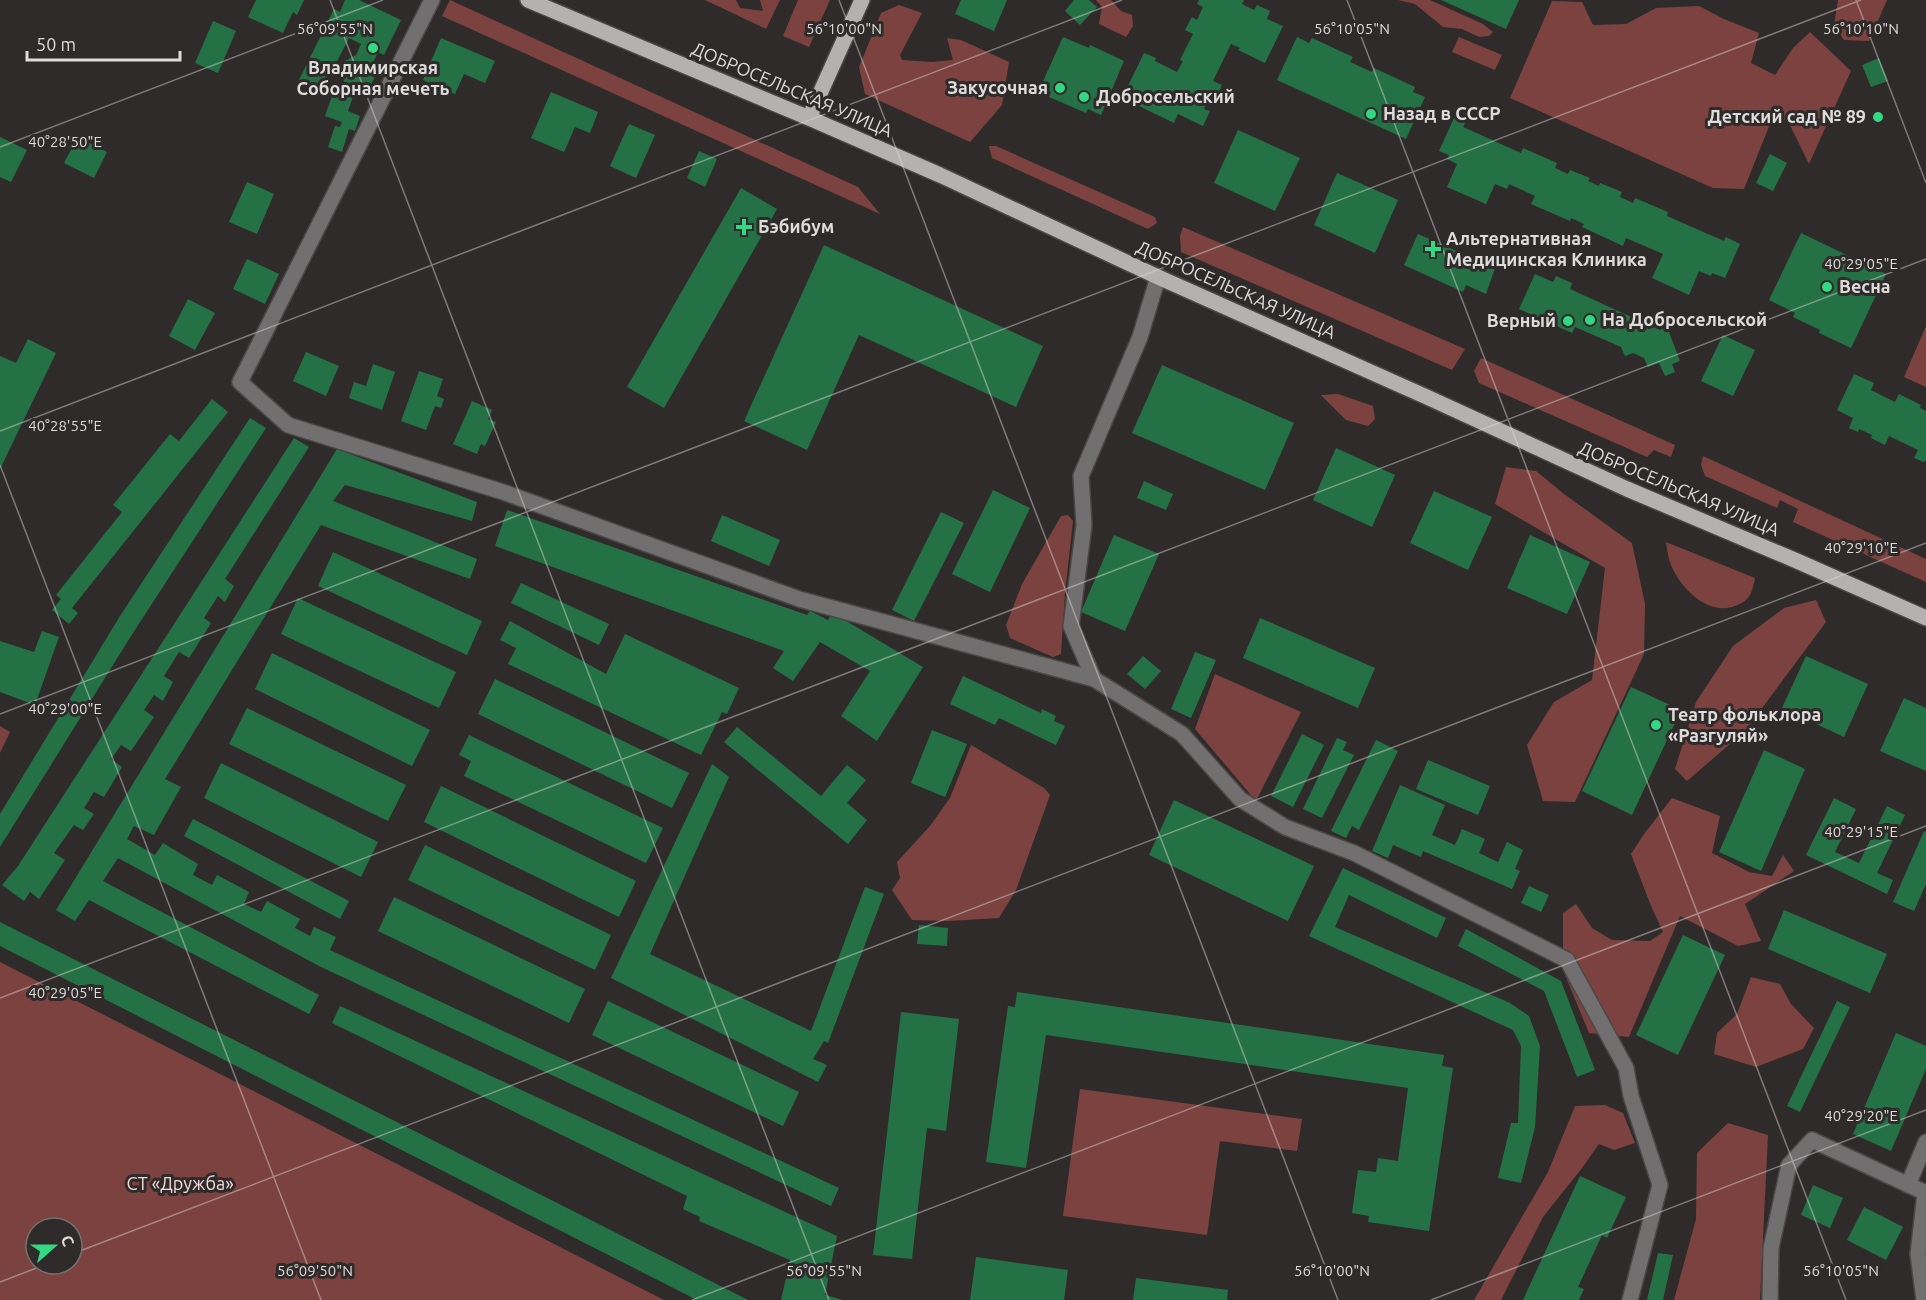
<svg xmlns="http://www.w3.org/2000/svg" width="1926" height="1300" viewBox="0 0 1926 1300" font-family="Ubuntu,sans-serif">
<rect width="100%" height="100%" fill="#302b2b"/>
<g fill="#7c423f" fill-rule="evenodd">
<path d="M450 0 858 187 880 214 442 16Z"/>
<path d="M705 0H736L740 8 763 11 760 0H780L766 29Z"/>
<path d="M798 0H830L809 47 783 36Z"/>
<path d="M1096 0H1111L1121 11 1132 15 1133 26 1126 37 1099 24 1102 7Z"/>
<path d="M1398 0H1430L1483 24 1493 32 1489 36 1479 37 1462 29 1443 27 1415 4Z"/>
<path d="M1838 0H1887L1869 41 1844 40 1834 25Z"/>
<path d="M1552 1 1582 2 1593 25 1626 24 1656 8 1699 6 1724 19 1759 33 1751 63 1775 75 1793 48 1810 32 1851 71 1809 164 1787 119 1770 124 1744 189 1713 188 1510 98Z"/>
<path d="M899 5 922 13 900 55 902 60 932 62 953 60 947 38 961 40 1009 62 1002 105 970 142 865 94 859 67 881 13Z"/>
<path d="M1459 37 1502 55 1495 70 1452 52Z"/>
<path d="M989 146H996L1155 217 1157 223 1148 229 992 158Z"/>
<path d="M1183 227 1465 349 1452 370 1181 252 1180 236Z"/>
<path d="M1926 326V387L1904 377Z"/>
<path d="M1481 358 1675 445 1671 457 1654 450 1647 457 1479 383 1474 371Z"/>
<path d="M1338 394 1373 406 1375 419 1368 426 1346 420 1321 395Z"/>
<path d="M1703 456 1926 559V582L1793 522 1798 509 1780 500 1777 508 1705 476 1701 465Z"/>
<path d="M1506 467 1536 471 1564 494 1632 543 1645 604 1644 654 1575 802 1543 801 1527 745 1554 702 1592 680 1605 568 1495 504Z"/>
<path d="M1068 515 1073 521 1065 593 1061 654 1053 657 1010 638 1006 625 1022 584 1061 516Z"/>
<path d="M1666 542 1755 578C1752 593 1750 601 1735 606 1708 616 1681 589 1671 565 1668 558 1667 549 1666 542Z"/>
<path d="M1816 600 1826 622 1745 731 1687 781 1675 769 1696 702 1733 646 1784 608Z"/>
<path d="M1215 674 1301 712 1256 801 1195 729Z"/>
<path d="M0 726 10 732 0 753Z"/>
<path d="M971 745 1044 788 1050 795 1016 890 999 918 948 921 912 920 892 890 900 878 897 862 930 826 950 798Z"/>
<path d="M1672 798 1720 816 1712 853 1749 872 1772 876 1783 855 1794 871 1745 904 1761 941 1738 946 1680 916 1629 1037 1589 1033 1563 970V913L1576 904 1592 928 1612 940 1650 941 1663 932 1651 906 1631 854 1644 834Z"/>
<path d="M0 962 664 1300H0ZM36 1228H72V1264H36Z"/>
<path d="M1751 977 1780 984 1791 1004 1814 1028 1803 1049 1756 1067 1714 1054 1717 1033 1737 1014Z"/>
<path d="M1080 1089 1302 1119 1297 1151 1220 1141 1207 1235 1063 1216Z"/>
<path d="M1605 1105 1623 1113 1635 1143 1614 1150 1599 1144 1582 1168 1543 1217 1501 1300H1474L1548 1172 1575 1106Z"/>
<path d="M1728 1123 1768 1135 1760 1300H1674L1696 1219 1697 1153Z"/>
</g>
<g fill="#257146">
<path d="M256 0H304L297 15 293 12 283 33 248 17Z"/>
<path d="M345 0H359L401 20 384 55 378 52 373 63 376 74 371 85 360 90 354 89 345 83 342 77V66L345 61 356 55 361 44 349 38 321 93 298 82 334 9 340 12Z"/>
<path d="M961 0H1007L994 31 955 14Z"/>
<path d="M1074 0H1089L1097 7 1080 25 1065 11Z"/>
<path d="M1199 0H1244L1242 4 1254 10 1257 5 1270 11 1267 19 1283 26 1265 63 1238 50 1240 48 1231 44 1213 81 1222 85 1215 100 1210 98 1204 109 1210 111 1203 126 1178 114 1174 123 1139 106 1143 97 1126 90 1144 53 1156 58 1155 61 1177 72 1183 61 1180 60 1193 34 1185 30 1192 17 1197 20 1203 7 1197 4Z"/>
<path d="M1441 0H1519L1506 29Z"/>
<path d="M213 21 236 31 218 73 195 63Z"/>
<path d="M1063 37 1089 48 1090 45 1124 61 1101 115 1088 109 1086 113 1056 100 1049 97 1051 92 1040 88Z"/>
<path d="M1297 37 1309 43 1312 38 1353 57 1350 62 1372 72 1374 68 1415 87 1413 92 1425 97 1406 139 1277 80Z"/>
<path d="M441 38 495 61 485 83 464 74 455 94 423 80Z"/>
<path d="M1879 58 1888 81 1871 87 1862 65Z"/>
<path d="M335 87 354 94 348 111 360 116 355 131 349 129 342 152 328 147 335 126 340 127 342 122 325 116Z"/>
<path d="M551 92 598 112 590 133 575 127 564 152 531 138Z"/>
<path d="M1454 118 1465 123 1463 127 1521 153 1523 148 1557 163 1555 168 1568 174 1570 170 1590 178 1588 181 1599 186 1600 183 1622 192 1620 197 1633 203 1635 198 1668 212 1667 216 1724 241 1726 237 1740 244 1725 278 1712 273 1711 276 1699 271 1689 295 1652 278 1663 254 1626 238 1623 246 1582 227 1584 224 1571 218 1570 221 1531 204 1535 196 1509 184 1507 189 1495 184 1486 204 1447 187 1457 164 1447 159 1449 155 1439 151Z"/>
<path d="M629 124 655 135 636 178 610 166Z"/>
<path d="M1238 130 1300 158 1275 211 1214 183Z"/>
<path d="M0 137 27 150 11 182 0 177Z"/>
<path d="M78 137 107 152 94 178 64 163Z"/>
<path d="M699 151 717 159 705 187 687 178Z"/>
<path d="M1770 154 1787 163 1773 191 1756 183Z"/>
<path d="M1337 173 1398 200 1375 253 1314 225Z"/>
<path d="M247 182 274 194 257 234 229 222Z"/>
<path d="M741 188 777 209 664 408 627 387Z"/>
<path d="M1801 233 1886 274 1851 348 1819 333 1820 330 1793 317 1795 313 1769 300Z"/>
<path d="M1418 234 1495 268 1486 294 1466 285 1463 292 1404 265Z"/>
<path d="M824 245 1043 346 1016 407 859 335 807 450 744 421Z"/>
<path d="M247 259 279 274 265 304 233 289Z"/>
<path d="M1535 274 1553 282 1556 276 1572 283 1570 289 1660 330 1667 327 1680 361 1672 364 1675 372 1665 376 1659 363 1648 367 1644 358 1633 353 1625 356 1621 347 1575 327 1572 333 1519 309Z"/>
<path d="M188 299 215 313 195 350 169 336Z"/>
<path d="M1723 335 1755 350 1733 396 1701 381Z"/>
<path d="M28 339 56 353 0 469V356L16 363Z"/>
<path d="M306 352 339 366 326 396 293 381Z"/>
<path d="M373 364 395 372 382 410 349 398 354 382 366 386Z"/>
<path d="M1162 365 1294 423 1265 490 1132 433Z"/>
<path d="M419 371 443 379 437 396 444 399 441 408 435 406 426 430 401 421Z"/>
<path d="M1854 374 1874 383 1871 390 1895 402 1899 394 1921 405 1920 408 1926 411V460L1924 462 1914 458 1918 450 1889 436 1885 445 1871 438 1872 435 1859 429 1858 432 1849 428 1853 418 1837 410Z"/>
<path d="M212 399 228 412 72 608 78 613 69 624 52 610 61 599 56 595 122 512 113 505 170 434 179 441Z"/>
<path d="M472 401 492 410 488 419 496 422 485 446 481 444 477 454 453 444Z"/>
<path d="M250 418 266 428 131 636 0 847V814L120 616Z"/>
<path d="M294 438 309 447 225 579 234 586 225 602 218 596 204 618 211 623 189 658 179 652 164 676 173 682 163 701 154 695 144 710 154 717 131 751 121 745 111 759 122 767 104 797 94 792 84 808 94 814 83 830 74 825 54 853 65 860 39 899 30 892 24 901 2 885 18 866Z"/>
<path d="M1336 448 1395 475 1372 527 1313 500Z"/>
<path d="M337 449 477 502 472 521 345 485 333 501 477 559 470 579 321 525 165 779 181 787 154 835 134 826 127 839 155 855 163 843 198 864 193 875 212 885 217 875 249 892 244 904 261 912 267 901 300 919 295 928 310 936 314 927 336 937 330 950 839 1188 831 1206 319 966 118 858 103 881 319 995 309 1014 89 900 75 921 56 910Z"/>
<path d="M1144 481 1173 494 1166 510 1137 498Z"/>
<path d="M993 490 1030 508 990 592 952 574Z"/>
<path d="M1434 491 1492 517 1468 570 1410 543Z"/>
<path d="M507 510 807 615 810 611 828 620 833 613 923 667 877 741 841 716 870 671 820 642 793 681 773 668 784 651 495 546Z"/>
<path d="M941 512 964 523 914 621 892 610Z"/>
<path d="M722 515 780 540 769 566 711 541Z"/>
<path d="M1114 535 1159 554 1125 631 1081 612Z"/>
<path d="M1530 535 1590 562 1567 614 1507 588Z"/>
<path d="M333 552 482 621 467 655 318 586Z"/>
<path d="M521 583 609 624 599 645 511 603Z"/>
<path d="M298 598 456 672 439 708 281 634Z"/>
<path d="M1260 618 1375 668 1358 708 1243 658Z"/>
<path d="M510 621 606 674 625 634 739 688 727 714 722 712 701 755 508 664 516 648 500 640Z"/>
<path d="M42 631 59 637 35 705 0 692V641L34 652Z"/>
<path d="M1195 652 1216 660 1191 718 1171 709Z"/>
<path d="M272 653 430 730 412 766 255 689Z"/>
<path d="M1143 656 1161 671 1145 689 1127 674Z"/>
<path d="M1806 656 1868 684 1844 737 1782 708Z"/>
<path d="M963 676 1041 713 1042 709 1056 716 1054 721 1065 726 1056 745 999 718 995 725 950 704Z"/>
<path d="M495 679 689 773 672 808 478 714Z"/>
<path d="M1631 687 1681 710 1632 815 1582 791Z"/>
<path d="M1904 698 1926 708V771L1880 751Z"/>
<path d="M247 708 406 785 388 821 229 744Z"/>
<path d="M737 727 821 796 847 765 866 780 847 803 867 820 848 844 724 742Z"/>
<path d="M932 730 967 744 945 797 911 783Z"/>
<path d="M1302 734 1324 745 1293 807 1271 796Z"/>
<path d="M469 735 663 828 646 863 464 776 471 761 459 755Z"/>
<path d="M1337 738 1347 742 1343 750 1354 755 1322 818 1303 809Z"/>
<path d="M1376 740 1398 751 1359 830 1352 826 1346 838 1331 831Z"/>
<path d="M1764 750 1805 769 1761 871 1719 852Z"/>
<path d="M1428 760 1490 786 1478 815 1416 789Z"/>
<path d="M221 763 378 842 361 877 204 798Z"/>
<path d="M712 764 729 777 650 954 811 1031 865 887 884 894 828 1043 824 1041 813 1059 827 1065 818 1082 611 978Z"/>
<path d="M1400 785 1445 805 1432 835 1455 845 1462 829 1485 839 1479 853 1498 862 1507 842 1523 850 1515 869 1520 871 1512 889 1423 851 1421 857 1393 845 1388 858 1372 851Z"/>
<path d="M441 786 636 881 619 917 424 822Z"/>
<path d="M1834 798 1856 809 1835 852 1859 863 1887 806 1905 815 1877 873 1893 880 1887 894 1806 855Z"/>
<path d="M1174 800 1314 866 1288 921 1149 855Z"/>
<path d="M193 819 349 901 340 919 184 836Z"/>
<path d="M1924 831 1926 832V884L1914 911 1893 902Z"/>
<path d="M425 845 611 935 595 970 408 880Z"/>
<path d="M1343 868 1446 918 1437 938 1349 895 1335 927 1510 1003 1529 1016 1540 1046 1535 1127 1521 1183 1498 1178 1511 1123H1518L1521 1046 1513 1030 1309 936Z"/>
<path d="M1529 886 1549 895 1541 912 1521 903Z"/>
<path d="M394 897 585 989 569 1023 378 931Z"/>
<path d="M1784 910 1887 954 1870 993 1768 949Z"/>
<path d="M0 922 573 1211 748 1300H697L0 946Z"/>
<path d="M919 925 948 928 947 946 917 944Z"/>
<path d="M1466 929 1561 981 1595 1070 1577 1077 1544 991 1458 946Z"/>
<path d="M1683 935 1725 955 1678 1055 1636 1035Z"/>
<path d="M1017 992 1444 1055 1442 1066 1453 1068 1429 1231 1368 1222 1369 1216 1352 1213 1358 1170 1376 1172 1378 1158 1398 1161 1408 1088 1046 1035 1026 1168 986 1162 1008 1006 1015 1007Z"/>
<path d="M608 1001 799 1092 783 1126 592 1035Z"/>
<path d="M1837 1001 1850 1007 1800 1112 1787 1106Z"/>
<path d="M340 1006 837 1236 825 1295 843 1300H781L790 1260 699 1221 700 1217 683 1209 687 1196 332 1023Z"/>
<path d="M901 1012 959 1019 946 1131 927 1128 912 1259 873 1255Z"/>
<path d="M1896 1033 1926 1046V1069L1891 1151 1853 1134Z"/>
<path d="M1580 1176 1626 1197 1607 1238 1602 1235 1578 1287 1584 1289 1579 1300H1523Z"/>
<path d="M1813 1185 1843 1198 1830 1228 1801 1215Z"/>
<path d="M1864 1207 1903 1227 1886 1260 1847 1240Z"/>
<path d="M1658 1253 1673 1255 1663 1300H1647Z"/>
<path d="M976 1257 1068 1270 1064 1300H970Z"/>
<path d="M1136 1278 1228 1290 1227 1300H1133Z"/>
</g>
<g fill="none" stroke-linecap="round" stroke-linejoin="round">
<g stroke="#4c4747" stroke-width="18">
<g id="minor">
<path d="M432 0 240 382 288 425 503 492 799 599 1094 679"/>
<path d="M1158 277 1140 337 1081 476 1084 525 1071 626 1094 679 1182 734 1240 799 1285 827 1354 853 1567 960 1626 1068 1631 1096 1660 1185 1630 1300"/>
<path d="M1908 1185 1926 1142"/>
<path d="M1770 1300 1771 1248 1789 1165 1812 1140 1926 1193"/>
<path d="M1924 1300 1918 1254 1925 1193"/>
</g>
</g>
<g stroke="#4c4747" stroke-width="18">
<g id="major">
<path d="M528 0 809 118 940 175 1158 277 1429 398 1627 489 1797 561 1926 618"/>
<path d="M809 118 862 0"/>
</g>
</g>
<use href="#minor" stroke="#716f6f" stroke-width="15"/>
<use href="#major" stroke="#b6b1b1" stroke-width="15"/>
</g>
<path fill="none" stroke="#dedbdb" stroke-width="1.5" stroke-opacity="0.45" d="M330 0 829 1300M839 0 1338 1300M1347 0 1846 1300M1856 0 1926 183M0 147 383 0M0 431 1122 0M0 465 321 1300M0 714 1861 0M0 998 1926 259M72 1254 1926 543M0 1282 47 1264M692 1300 1926 826M1431 1300 1926 1110"/>
<g fill="#33d882" stroke="#302b2b" stroke-width="2">
<circle cx="373" cy="48" r="6"/>
<circle cx="1060" cy="88" r="6"/>
<circle cx="1084" cy="97" r="6"/>
<circle cx="1371" cy="114" r="6"/>
<circle cx="1878" cy="117" r="6"/>
<path d="M741 218h6v6h6v6h-6v6h-6v-6h-6v-6h6z"/>
<path d="M1430 240h6v6h6v6h-6v6h-6v-6h-6v-6h6z"/>
<circle cx="1827" cy="287" r="6"/>
<circle cx="1590" cy="320" r="6"/>
<circle cx="1568" cy="321" r="6"/>
<circle cx="1656" cy="725" r="6"/>
</g>
<g text-anchor="middle" stroke-width="6" stroke-linejoin="round" paint-order="stroke">
<g font-size="18" font-weight="bold" fill="#dedbdb" stroke="#302b2b" text-anchor="start">
<text x="373" y="74" text-anchor="middle">Владимирская<tspan x="373" dy="21">Соборная мечеть</tspan></text>
<text x="1048" y="94" text-anchor="end">Закусочная</text>
<text x="1096" y="103">Добросельский</text>
<text x="1383" y="120">Назад в СССР</text>
<text x="1866" y="123" text-anchor="end">Детский сад № 89</text>
<text x="758" y="233">Бэбибум</text>
<text x="1446" y="245">Альтернативная<tspan x="1446" dy="21">Mедицинская Kлиника</tspan></text>
<text x="1839" y="293">Весна</text>
<text x="1602" y="326">На Добросельской</text>
<text x="1556" y="327" text-anchor="end">Верный</text>
<text x="1668" y="721">Театр фольклора<tspan x="1668" dy="21">«Разгуляй»</tspan></text>
</g>
<g font-size="18" fill="#dedbdb" stroke="#302b2b">
<text transform="translate(792 90) rotate(23)" y="6">ДОБРОСЕЛЬСКАЯ УЛИЦА</text>
<text transform="translate(1236 290) rotate(24)" y="6">ДОБРОСЕЛЬСКАЯ УЛИЦА</text>
<text transform="translate(1679 489) rotate(23)" y="6">ДОБРОСЕЛЬСКАЯ УЛИЦА</text>
</g>
<g font-size="18" fill="#f5d9d7" stroke="#302b2b">
<text x="180" y="1190">СТ «Дружба»</text>
</g>
</g>
<g font-size="15" text-anchor="middle" fill="#dedbdb" stroke="#302b2b" stroke-width="6" stroke-linejoin="round" paint-order="stroke">
<text x="335" y="34">56°09'55"N</text>
<text x="844" y="34">56°10'00"N</text>
<text x="1352" y="34">56°10'05"N</text>
<text x="1861" y="34">56°10'10"N</text>
<text x="65" y="147">40°28'50"E</text>
<text x="1861" y="269">40°29'05"E</text>
<text x="65" y="431">40°28'55"E</text>
<text x="1861" y="553">40°29'10"E</text>
<text x="65" y="714">40°29'00"E</text>
<text x="1861" y="837">40°29'15"E</text>
<text x="65" y="998">40°29'05"E</text>
<text x="1861" y="1121">40°29'20"E</text>
<text x="315" y="1276">56°09'50"N</text>
<text x="824" y="1276">56°09'55"N</text>
<text x="1332" y="1276">56°10'00"N</text>
<text x="1841" y="1276">56°10'05"N</text>
</g>
<g transform="translate(54 1246) rotate(69)"><circle r="28" fill="#302b2b" stroke="#767171" stroke-width="1.5"/>
<path d="M0-4.5L10 22L0 15L-10 22Z" fill="#33d882"/>
<text y="-9" font-size="16" font-weight="bold" text-anchor="middle" fill="#dedbdb">С</text>
</g>
<path d="M27 51v9h153v-9" fill="none" stroke="#dedbdb" stroke-width="3"/>
<text x="36" y="51" font-size="18" fill="#dedbdb" stroke="#302b2b" stroke-width="4.5" paint-order="stroke">50 m</text>
</svg>
